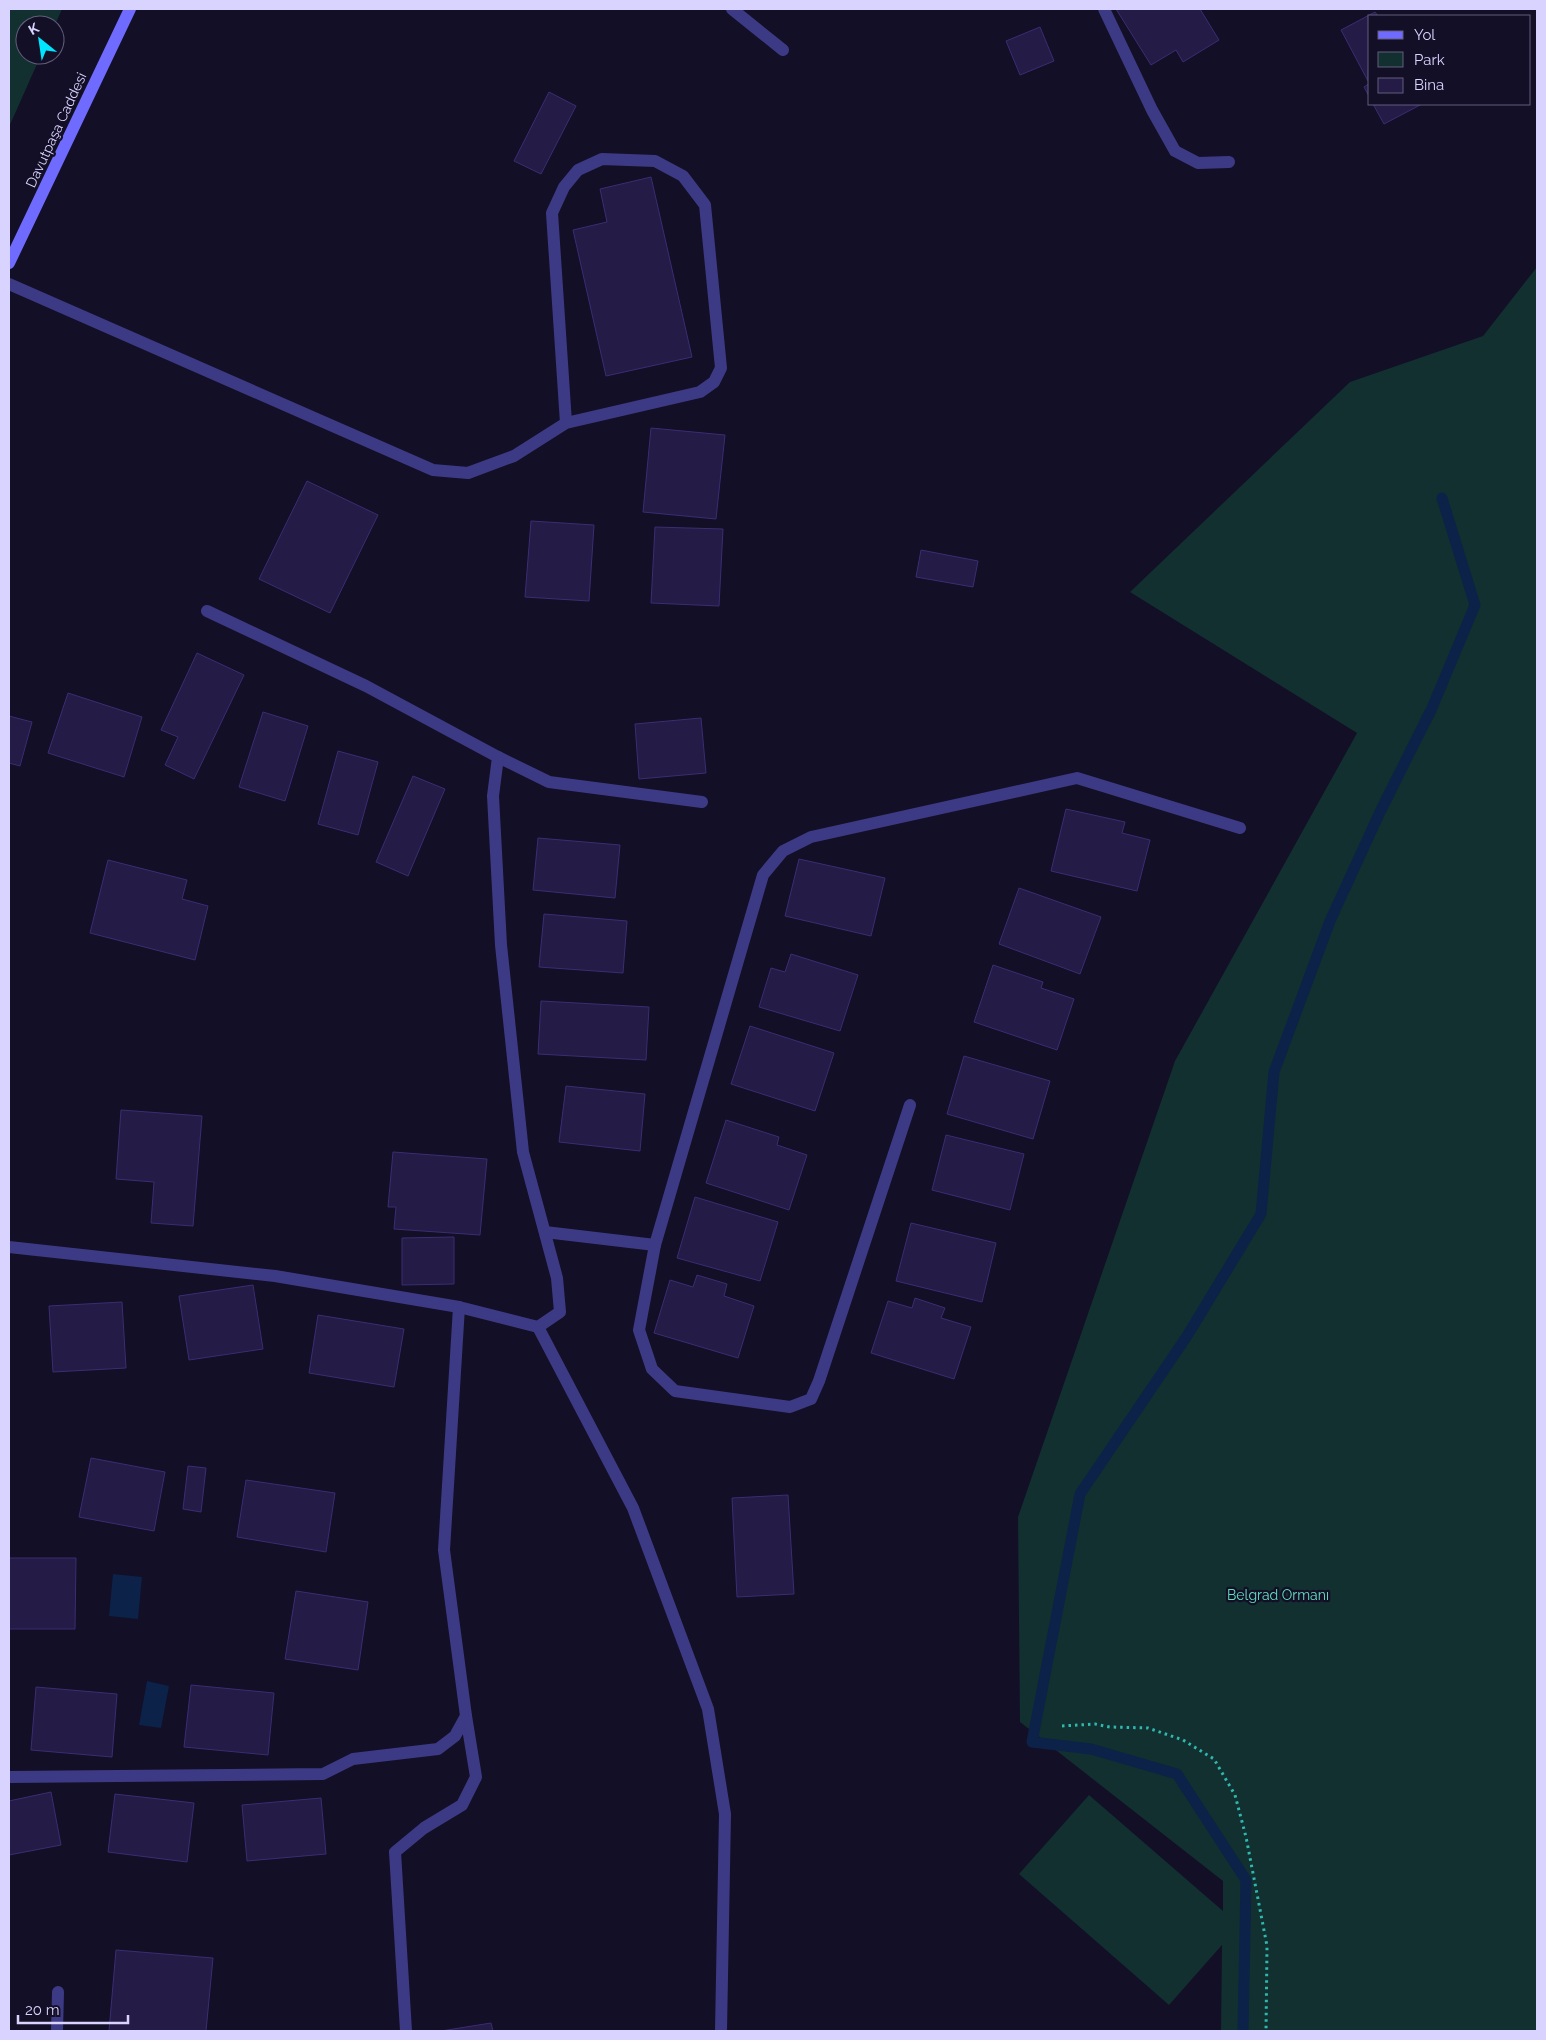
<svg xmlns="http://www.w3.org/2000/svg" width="1546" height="2040" viewBox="0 0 1546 2040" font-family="Raleway,sans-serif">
<rect width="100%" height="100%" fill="#130f26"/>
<g fill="#12302f">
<path d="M9 9H62L55 25H25V55H41L9 127Z"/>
<path d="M1537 267V2031H1221L1222 1945 1169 2005 1019 1874 1089 1795 1223 1911V1881L1020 1722 1018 1517 1175 1061 1357 733 1130 592 1350 382 1483 336Z"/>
</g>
<g fill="#0c2248">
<path d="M113 1574 142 1577 138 1619 109 1616Z"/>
<path d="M147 1681 169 1686 161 1728 139 1725Z"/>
</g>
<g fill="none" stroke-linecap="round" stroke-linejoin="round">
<path stroke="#0c2248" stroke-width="11" d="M1243 2031 1246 1880 1177 1774 1091 1749 1032 1742 1080 1494 1187 1336 1261 1214 1274 1072 1330 921 1380 812 1432 708 1475 605 1442 498"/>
</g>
<g fill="#241b47" stroke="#3b2d73">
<path d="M1116 9H1200L1219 40 1183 62 1176 50 1151 65Z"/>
<path d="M1375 12 1378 16H1370L1368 81 1341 30Z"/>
<path d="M1040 27 1054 61 1020 75 1006 41Z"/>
<path d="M1370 83V98L1364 87Z"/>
<path d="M549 92 576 106 541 174 514 161Z"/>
<path d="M1373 104H1422L1384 124Z"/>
<path d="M651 177 692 357 606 376 573 230 607 222 600 189Z"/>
<path d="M651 428 725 435 716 519 643 512Z"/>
<path d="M307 481 378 515 330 613 259 579Z"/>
<path d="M531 521 594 525 589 601 525 597Z"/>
<path d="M655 527 723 529 719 606 651 603Z"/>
<path d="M921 550 978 561 973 587 916 577Z"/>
<path d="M197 653 244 675 194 779 165 765 178 737 161 730Z"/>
<path d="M68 693 142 717 124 777 48 753Z"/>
<path d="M263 712 308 726 285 801 239 787Z"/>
<path d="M9 716 32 722 20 766 9 763Z"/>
<path d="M701 718 706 773 639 779 635 724Z"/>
<path d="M338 751 378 762 358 835 318 824Z"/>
<path d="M413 776 445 789 408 876 376 862Z"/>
<path d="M1066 809 1125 822 1122 833 1150 840 1137 891 1051 871Z"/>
<path d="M538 838 620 845 615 898 533 890Z"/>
<path d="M799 859 885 878 871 936 785 916Z"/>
<path d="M108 860 187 880 182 899 208 906 195 960 90 933Z"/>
<path d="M1019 888 1101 917 1080 974 999 944Z"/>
<path d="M544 914 627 921 623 973 539 967Z"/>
<path d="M791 954 858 975 840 1031 759 1007 771 968 785 972Z"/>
<path d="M993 965 1043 982 1041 988 1074 999 1057 1050 974 1022Z"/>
<path d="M541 1001 649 1007 646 1060 538 1054Z"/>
<path d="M750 1026 834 1053 815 1111 731 1084Z"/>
<path d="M964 1056 1050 1081 1033 1139 947 1114Z"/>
<path d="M566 1086 645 1094 640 1151 559 1142Z"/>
<path d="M121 1110 202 1116 193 1226 151 1223 154 1182 116 1179Z"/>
<path d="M726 1120 779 1137 777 1145 807 1155 789 1210 706 1183Z"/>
<path d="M946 1135 1024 1154 1010 1210 932 1190Z"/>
<path d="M393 1152 487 1159 480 1235 394 1229 396 1207H388Z"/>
<path d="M695 1197 778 1222 760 1281 677 1258Z"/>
<path d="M911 1223 996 1243 982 1302 896 1281Z"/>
<path d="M454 1237V1284L402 1285V1238Z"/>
<path d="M697 1275 727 1284 724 1296 754 1306 738 1358 654 1333 670 1280 693 1287Z"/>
<path d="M253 1285 263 1349 189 1360 179 1296Z"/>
<path d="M915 1298 945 1308 941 1318 971 1327 954 1379 871 1353 888 1301 912 1308Z"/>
<path d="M122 1302 126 1368 53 1372 49 1306Z"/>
<path d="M318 1315 404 1329 394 1387 309 1373Z"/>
<path d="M91 1458 165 1472 154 1531 79 1517Z"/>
<path d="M188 1466 206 1468 201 1512 183 1509Z"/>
<path d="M246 1480 335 1493 326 1552 237 1537Z"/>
<path d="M788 1495 794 1594 737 1597 732 1498Z"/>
<path d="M9 1558H76L75 1629H9Z"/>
<path d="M296 1591 368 1602 358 1670 285 1659Z"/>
<path d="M191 1685 274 1693 268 1755 184 1747Z"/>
<path d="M36 1687 117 1694 112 1757 31 1750Z"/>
<path d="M51 1792 61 1845 9 1855V1801Z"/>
<path d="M115 1794 194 1803 187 1862 108 1852Z"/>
<path d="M321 1798 326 1854 247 1861 242 1805Z"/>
<path d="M116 1950 213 1958 206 2031H109Z"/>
<path d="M491 2023 493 2031H441Z"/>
</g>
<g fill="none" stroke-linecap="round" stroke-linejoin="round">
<path stroke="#2fb8b0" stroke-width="3" stroke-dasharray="2.5 4" stroke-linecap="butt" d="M1062 1726 1095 1724 1110 1727 1148 1728 1183 1740 1214 1759 1235 1795 1246 1837 1258 1899 1267 1946 1266 2031"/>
<g stroke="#3d3a85" stroke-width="12">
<path d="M732 9 783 50"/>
<path d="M1104 9 1152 110 1175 151 1198 163 1229 162"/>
<path d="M9 284 433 470 468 473 514 456 566 423 700 392 714 382 721 368 705 205 683 176 655 161 602 159 578 170 564 187 552 213 566 423"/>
<path d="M57 2031 58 1992"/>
<path d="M406 2031 395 1852 424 1828 462 1805 476 1777 466 1716"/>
</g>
<g stroke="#3d3a85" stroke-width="12">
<path d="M498 757 549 782 702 802"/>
<path d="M545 1232 655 1245 763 875 783 851 811 837 1077 778 1240 828"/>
<path d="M655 1245 639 1330 652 1369 675 1391 790 1407 811 1399 819 1381 910 1105"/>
<path d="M9 1247 275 1276 459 1307 538 1327 560 1312 557 1278 523 1152 501 945 493 796 498 757 366 686 207 611"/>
<path d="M538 1327 633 1508 708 1709 725 1814 721 2031"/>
<path d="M9 1777 323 1774 353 1759 438 1749 455 1736 466 1716 444 1550 459 1307"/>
</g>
<path stroke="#6f6bff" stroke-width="12" d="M9 263 130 9"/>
</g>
<g text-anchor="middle" stroke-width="4.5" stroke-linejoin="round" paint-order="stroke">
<g font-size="14" fill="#d9d4ff" stroke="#130f26">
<text transform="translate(56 130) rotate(-65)" y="5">Davutpaşa Caddesi</text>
</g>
<g font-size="14" fill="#5fe0c0" stroke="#130f26">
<text x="1278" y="1600">Belgrad Ormanı</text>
</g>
</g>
<rect width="1546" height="2040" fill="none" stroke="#d9d4ff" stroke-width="20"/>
<rect x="1368" y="15" width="162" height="90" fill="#130f26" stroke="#625e7d"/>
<rect x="1378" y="31" width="25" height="8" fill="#6f6bff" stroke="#625e7d"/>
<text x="1414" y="40" font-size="15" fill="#d9d4ff">Yol</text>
<rect x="1378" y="52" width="25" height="15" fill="#12302f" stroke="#625e7d"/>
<text x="1414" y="65" font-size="15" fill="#d9d4ff">Park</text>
<rect x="1378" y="78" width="25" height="15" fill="#241b47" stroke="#625e7d"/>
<text x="1414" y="90" font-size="15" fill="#d9d4ff">Bina</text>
<g transform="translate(40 40) rotate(330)"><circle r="24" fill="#130f26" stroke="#625e7d"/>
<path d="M0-4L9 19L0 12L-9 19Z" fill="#00e5ff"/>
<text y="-8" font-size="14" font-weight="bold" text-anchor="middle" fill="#d9d4ff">K</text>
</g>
<path d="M18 2015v8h110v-8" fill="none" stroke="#d9d4ff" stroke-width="2.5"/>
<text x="25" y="2015" font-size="15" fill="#d9d4ff" stroke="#130f26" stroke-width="4" paint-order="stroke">20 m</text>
</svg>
